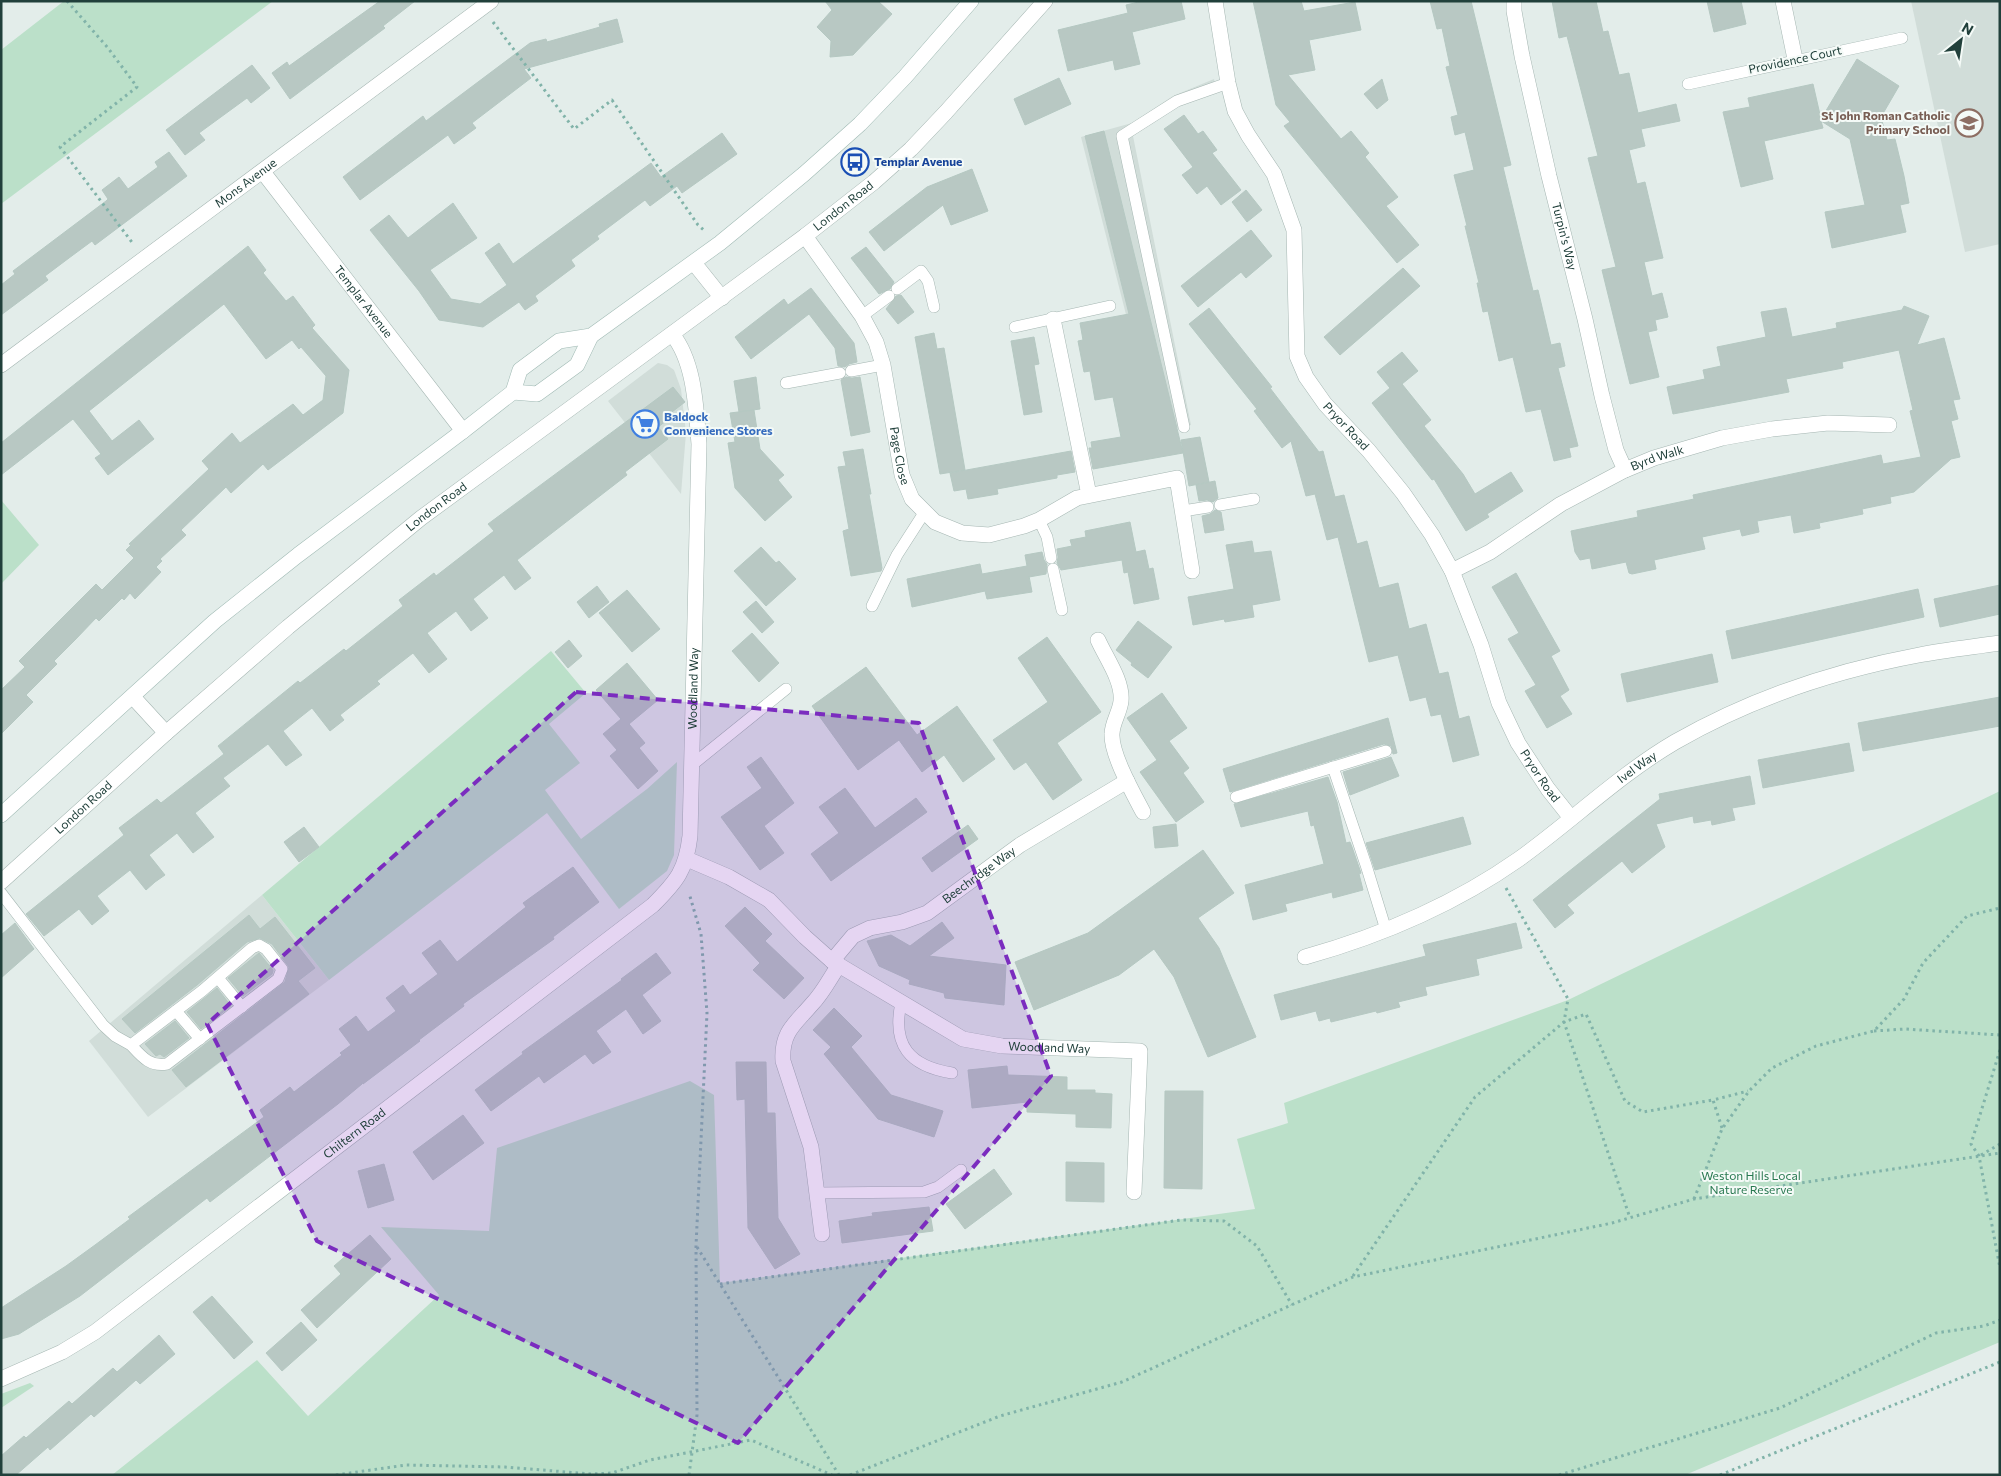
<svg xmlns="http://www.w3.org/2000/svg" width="2001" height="1476" viewBox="0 0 2001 1476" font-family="Commissioner,sans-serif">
<rect width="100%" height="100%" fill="#e3edea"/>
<g fill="#d1ddd9">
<path d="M1911 1H2000V244L1965 252Z"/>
<path d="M1214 79 1216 91 1178 106 1133 136 1191 425 1156 433 1081 137 1132 123 1173 96Z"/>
<path d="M658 363 667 365 674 370 681 389 686 433 681 494 608 401Z"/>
<path d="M262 895 329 980 148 1117 89 1041Z"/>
</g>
<g fill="#bbe0c9">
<path d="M64 1H273L1 204V50Z"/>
<path d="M1 500 39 545 1 584Z"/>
<path d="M551 651 586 693 549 724 580 763 545 790 581 839 647 789 677 762 674 855 667 871 619 909 547 813 329 980 262 895Z"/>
<path d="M2000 791V1342L1685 1475H112L257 1360 308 1416 439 1295 381 1227 489 1231 497 1148 690 1081 714 1095 720 1283 1255 1209 1237 1139 1288 1123 1284 1103 1568 1000Z"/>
<path d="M30 1383 34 1386 1 1408V1394Z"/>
</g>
<g fill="#b8c8c3" stroke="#b5c8c2">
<path d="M380 1H415L383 26 385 28 290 99 272 73 287 62 289 66Z"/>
<path d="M825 1H878L892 14 853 55 830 57 831 41 817 27 832 10Z"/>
<path d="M1143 1H1181L1185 19 1132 32 1140 64 1115 70 1113 60 1068 71 1058 30 1128 13 1126 5Z"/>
<path d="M1253 1H1301L1304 11 1355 2 1361 30 1309 40 1315 70 1288 75 1341 139 1351 131 1369 153 1365 157 1398 197 1386 206 1419 245 1397 263 1284 126 1290 122 1276 105Z"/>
<path d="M1430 1H1471L1511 165 1503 167 1533 291 1538 290 1551 345 1560 343 1565 366 1558 368 1578 446 1569 448 1571 457 1554 461 1541 409 1526 412 1513 357 1499 361 1488 311 1483 312 1477 283H1479L1465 226H1467L1454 175 1474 170 1465 132 1455 135 1451 117 1458 115 1446 67 1450 66 1442 28 1437 29Z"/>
<path d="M1552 1H1596L1603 32 1608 31 1619 75 1629 73 1638 113 1676 104 1680 121 1641 129 1645 146 1629 150 1637 184 1645 182 1663 258 1644 262 1652 296 1662 293 1668 317 1655 320 1657 330 1648 332 1659 377 1630 384 1602 270 1616 267 1588 158 1598 156 1567 36 1559 38Z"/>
<path d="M1707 1H1741L1746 24 1714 32Z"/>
<path d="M617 19 623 42 524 69 531 78 472 123 476 128 454 144 448 135 360 200 343 177 423 116 426 121 530 43 546 39 547 42 600 27 599 24Z"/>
<path d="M1857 59 1899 86 1881 117 1887 140 1895 139 1904 176 1909 203 1900 205 1906 232 1832 248 1825 212 1865 205 1850 139 1821 121 1823 128 1764 141 1773 179 1741 187 1723 112 1750 107 1748 98 1813 84 1821 119Z"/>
<path d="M252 65 270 88 251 103 247 98 199 133 205 140 185 155 166 130Z"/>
<path d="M1059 78 1071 104 1025 125 1014 99Z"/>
<path d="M1382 79 1388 100 1377 109 1364 94Z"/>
<path d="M1184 115 1198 134 1203 131 1217 150 1212 153 1241 190 1221 205 1207 186 1197 194 1182 175 1193 167 1164 129Z"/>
<path d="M1104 131 1183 453 1093 469 1089 448H1092L1091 442 1121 437 1113 397 1095 400 1090 371 1084 372 1078 341 1083 340 1080 323 1129 314 1085 136Z"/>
<path d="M722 133 737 154 682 193 677 186 650 206 645 200 597 236 599 239 571 260 575 266 535 296 538 301 525 310 519 302 483 327 439 320 419 291 370 230 389 215 408 238 453 203 477 238 430 270 451 299 480 304 507 285 485 253 499 243 513 264 651 163 661 177Z"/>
<path d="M169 152 187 176 95 245 92 241 69 258 45 276 48 280 1 315V285L15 274 13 271 106 201 108 199 102 190 119 177 128 189 158 167 155 162Z"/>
<path d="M972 169 988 211 951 225 943 205 884 251 869 232 927 187Z"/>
<path d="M1246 190 1262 210 1247 222 1232 202Z"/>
<path d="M1251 230 1272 256 1246 278 1241 272 1198 307 1181 286Z"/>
<path d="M248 246 266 270 263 273 286 301 293 296 315 325 312 328 349 370 343 413 268 470 263 464 231 493 226 487 181 530 186 535 160 559 162 561 156 567 161 572 135 599 130 593 124 600 122 598 99 621 96 618 75 640 54 661 57 664 26 695 33 702 1 734V690L25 667 19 661 96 584 102 590 134 558 126 550 131 545 129 544 209 469 202 461 232 433 240 443 293 404 303 415 323 400 326 376 301 347 299 349 292 340 266 359 224 304 89 411 112 441 139 420 154 439 108 475 95 458 101 454 73 419 1 475V443Z"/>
<path d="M866 247 894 282 890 289 879 294 851 258Z"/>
<path d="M1403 268 1420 286 1340 355 1324 337Z"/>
<path d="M811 288 854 343 857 362 849 364 845 367 838 366 835 348 809 314 751 359 735 337 784 299 788 305Z"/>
<path d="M901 295 914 312 898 324 886 309 896 296Z"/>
<path d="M1904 306 1929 316 1917 345 1944 338 1960 399 1953 400 1958 419 1951 421 1960 457 1951 459 1914 492 1890 497 1891 503 1862 509 1863 514 1819 523 1820 528 1794 533 1791 515 1757 521 1759 532 1742 536 1740 529 1702 537 1705 549 1654 560 1656 569 1632 574 1629 573 1626 562 1592 569 1590 558 1580 560 1575 552 1571 531 1638 517 1637 511 1694 499 1693 495 1881 455 1883 464 1921 457 1910 411 1913 410 1899 350 1842 362 1843 368 1786 379 1789 392 1673 414 1667 387 1705 379 1703 370 1721 366 1717 347 1766 337 1761 312 1786 308 1792 337 1837 328 1836 323 1902 310Z"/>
<path d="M1209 308 1272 387 1270 388 1319 452 1323 451 1335 497 1344 495 1357 544 1367 541 1379 588 1398 583 1409 629 1426 624 1439 674 1448 672 1459 719 1469 716 1479 755 1453 762 1441 714 1431 716 1426 697 1410 701 1398 655 1369 662 1338 537 1327 540 1315 494 1306 496 1291 441 1282 448 1254 411 1257 409 1189 324Z"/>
<path d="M934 333 937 349 944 348 965 470 940 474 915 337Z"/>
<path d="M1034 337 1039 364 1034 365 1042 412 1024 415 1011 341Z"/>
<path d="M1402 352 1418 371 1402 384 1431 420 1424 426 1463 474 1475 494 1511 472 1523 491 1487 514 1489 517 1466 531 1434 479 1432 480 1372 403 1390 388 1377 372Z"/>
<path d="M756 377 760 409 739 412 734 381Z"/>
<path d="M846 377 852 378 860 377 870 432 851 436 841 380Z"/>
<path d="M673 387 685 402 668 415 670 418 658 427 668 439 625 472 627 475 517 560 531 578 515 590 504 575 473 599 488 618 471 631 456 611 427 633 447 659 429 673 413 653 377 681 380 684 340 715 344 720 330 731 312 708 283 731 302 755 286 766 268 744 223 778 230 786 195 813 214 837 193 853 177 833 149 855 165 875 155 882 146 890 130 870 97 896 109 911 92 925 79 909 44 936 26 914 124 835 119 828 157 799 161 803 224 754 218 746 298 681 300 683 344 649 346 651 403 606 399 600 434 573 436 576 494 531 488 524Z"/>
<path d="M754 410 760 449 784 475 778 480 792 497 765 521 735 488 728 443 735 442 730 413Z"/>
<path d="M1200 437 1209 482 1189 486 1181 440Z"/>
<path d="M863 449 871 494H869L882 568 881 571 851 576 843 531 849 529 838 467 846 466 843 452Z"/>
<path d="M1071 451 1075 472 1057 475V478L997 489 998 494 968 499 966 489 954 491 950 473Z"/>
<path d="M1215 481 1218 498 1213 502 1207 500 1199 501 1196 485Z"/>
<path d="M1215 510 1221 512 1224 530 1205 533 1202 516 1210 514Z"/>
<path d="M1130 522 1136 552 1145 550 1149 569 1153 568 1159 599 1134 604 1128 572 1124 573 1122 560 1061 570 1057 563 1058 557 1057 549 1072 546 1070 540 1086 537 1085 531Z"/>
<path d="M1252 541 1254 553 1271 551 1280 600 1252 605 1254 617 1225 622 1224 619 1193 625 1188 597 1234 589 1226 545Z"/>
<path d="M761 547 776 563 779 561 796 579 766 606 734 571Z"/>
<path d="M1042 552 1044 560 1047 564 1046 574 1029 577V576L1032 592 987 599 985 591 912 607 907 579 980 564 982 574 1027 566 1025 555Z"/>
<path d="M1516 573 1560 651 1551 656 1569 690 1560 696 1572 714 1547 728 1525 691 1536 685 1508 639 1519 633 1492 587Z"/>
<path d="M2000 585V614L1940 627 1934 599Z"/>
<path d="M597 586 609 602 589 618 577 602Z"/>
<path d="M1918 589 1924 617 1732 659 1726 631Z"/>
<path d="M627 590 660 629 632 652 599 613Z"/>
<path d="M756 601 774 622 762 633 743 612Z"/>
<path d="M1138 621 1172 647 1148 678 1131 665 1132 663 1116 650Z"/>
<path d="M752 633 779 663 759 682 732 651Z"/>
<path d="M1047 637 1101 712 1057 743 1082 780 1053 800 1026 762 1014 770 993 740 1048 702 1018 658Z"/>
<path d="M569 640 582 656 568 668 555 652Z"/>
<path d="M1712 654 1718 682 1627 702 1621 674Z"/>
<path d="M627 663 658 700 629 724 645 743 639 748 658 771 638 789 610 756 617 750 603 734 621 719 596 690Z"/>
<path d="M866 667 917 735 957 706 995 759 963 782 944 755 922 772 899 740 858 770 812 706Z"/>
<path d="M1162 693 1187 728 1169 741 1189 768 1183 773 1204 802 1176 822 1140 772 1157 760 1127 718Z"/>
<path d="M2000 697V726L1863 751 1858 723Z"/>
<path d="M1388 718 1397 753 1393 754 1391 746 1384 744 1230 792 1223 769Z"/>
<path d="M1849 743 1854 771 1763 788 1758 760Z"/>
<path d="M761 757 794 803 764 826 784 853 760 870 721 817 762 788 747 767Z"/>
<path d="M1391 757 1399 776 1350 795 1343 772Z"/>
<path d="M1750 776 1755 804 1732 808 1735 820 1712 825 1711 820 1694 823 1693 816 1656 824 1665 847 1632 873 1622 861 1567 905 1574 913 1555 928 1533 900 1660 799 1659 794Z"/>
<path d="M1328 777 1337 802 1346 843 1350 842 1352 847 1361 873 1359 874 1363 890 1333 898 1332 892 1285 904 1287 911 1253 920 1245 885 1324 864 1314 825 1311 826 1308 811 1241 827 1234 804Z"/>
<path d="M845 788 875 828 916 798 927 812 831 881 811 854 839 833 819 807Z"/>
<path d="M1463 817 1471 844 1375 870 1366 843Z"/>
<path d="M1176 824 1178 846 1155 848 1153 827Z"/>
<path d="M968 825 978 839 932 872 922 858Z"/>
<path d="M304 827 319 847 299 862 284 842Z"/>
<path d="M1203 850 1234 893 1198 918 1219 948 1256 1037 1208 1057 1174 977 1154 949 1119 975 1034 1010 1015 962 1088 933Z"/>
<path d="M573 867 599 902 553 937 554 939 463 1004 464 1006 419 1040 420 1041 363 1084 362 1082V1084L338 1104 210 1202 207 1198 80 1296 19 1334 1 1339V1308L66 1266 95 1245 130 1219 128 1217 264 1117 260 1110 290 1087 294 1092 342 1055 340 1053 351 1045 339 1029 356 1016 368 1032 396 1011 386 998 403 985 410 995 438 974 422 953 440 940 457 962 526 907 523 903Z"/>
<path d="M745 907 772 934 765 941 804 978 784 999 753 970 760 963 725 926Z"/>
<path d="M249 915 260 929 275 917 315 968 298 981 309 994 186 1087 172 1070 285 982 289 967 272 944 260 938 247 942 197 985 135 1033 122 1019Z"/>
<path d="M942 922 954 938 929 956 1006 965 1004 1005 945 998 944 993 909 984 910 980 879 966 867 941 891 935 910 946Z"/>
<path d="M15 923 34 949 1 978V935Z"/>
<path d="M1516 923 1522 948 1476 959 1479 975 1425 987 1427 995 1398 1002 1400 1007 1377 1013 1376 1011 1331 1022 1330 1018 1319 1021 1316 1011 1281 1020 1274 995 1426 956 1423 945Z"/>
<path d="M259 953 273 970 272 974 243 996 228 978Z"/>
<path d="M656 953 671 973 642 995 661 1021 643 1034 626 1009 596 1031 611 1052 593 1064 585 1054 544 1083 539 1076 491 1111 475 1090 523 1054 522 1052 622 980 621 979Z"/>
<path d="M217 988 231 1006 201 1029 187 1012Z"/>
<path d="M834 1008 862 1036 851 1047 891 1095 943 1111 934 1137 878 1119 824 1054 831 1047 813 1030Z"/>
<path d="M175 1021 189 1038 164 1057 160 1054 156 1056 145 1044Z"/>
<path d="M736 1062H766L767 1113H775L778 1218 800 1254 775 1269 748 1228 745 1099 737 1100Z"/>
<path d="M1007 1066 1008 1075 1067 1077V1090H1095V1093L1112 1094 1111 1128 1076 1127V1114L1027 1112V1102L972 1108 968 1070Z"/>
<path d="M1165 1091H1203L1202 1189 1164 1188Z"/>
<path d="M463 1115 484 1143 433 1180 413 1152Z"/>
<path d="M1066 1162 1104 1163V1202L1066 1201Z"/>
<path d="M384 1164 394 1200 368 1208 358 1171Z"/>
<path d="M994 1169 1012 1194 965 1229 946 1204Z"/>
<path d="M929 1207 933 1231 842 1243 839 1221 873 1216 872 1213Z"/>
<path d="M370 1235 391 1259 317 1328 301 1310 341 1274 334 1266Z"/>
<path d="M212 1296 253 1342 234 1359 193 1312Z"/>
<path d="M301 1322 317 1340 282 1371 266 1353Z"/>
<path d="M159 1335 175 1354 140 1384 136 1380 94 1417 91 1414 50 1450 48 1447 16 1475H1V1456L24 1436 26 1438 69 1401 72 1404 113 1368 117 1372Z"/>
</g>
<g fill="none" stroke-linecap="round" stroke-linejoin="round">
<g stroke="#a5b6b2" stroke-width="12">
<g id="service">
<path d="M1688 84 1902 38"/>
<path d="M897 289 921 271 928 281 934 307"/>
<path d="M862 316 889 296"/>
<path d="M1015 327 1110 306"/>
<path d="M851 371 883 365"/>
<path d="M786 383 840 373"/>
<path d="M1184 427 1122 136 1177 101 1228 83"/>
<path d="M1220 505 1254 499"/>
<path d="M1183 511 1208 507"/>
<path d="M1039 520 1047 537 1051 558"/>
<path d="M1053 569 1062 610"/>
<path d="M872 606 897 555 924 513"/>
<path d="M692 765 786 689"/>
<path d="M1333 767 1366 865 1386 930"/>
<path d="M1236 797 1386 751"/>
<path d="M1 893 103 1025 115 1036 131 1045 202 991 252 948 259 945 266 949 282 969 278 979 167 1064C150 1067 142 1057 131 1045"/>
<path d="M218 978 242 1007"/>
<path d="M901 1003C892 1045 909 1066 952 1073"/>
<path d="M176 1011 200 1039"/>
<path d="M817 1193 924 1192 938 1187 961 1170"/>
</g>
</g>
<g stroke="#a5b6b2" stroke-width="16">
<g id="minor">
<path id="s1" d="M1215 1 1228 83 1235 111 1248 135 1274 174 1294 230 1297 356 1306 377 1325 404 1369 451 1403 493 1432 535 1452 571 1481 645 1499 703 1518 743 1548 789 1571 818"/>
<path id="s2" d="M1514 1V11L1522 56 1549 176 1585 319 1602 396 1616 450 1625 470"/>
<path d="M1783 1 1795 59"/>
<path id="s3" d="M263 172 463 431"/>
<path id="s4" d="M805 236 862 316 876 342 883 365 902 475 912 499 935 522 962 533 989 535 1024 526 1039 520 1077 498 1177 478 1192 571"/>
<path d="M694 263 722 298"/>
<path d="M1053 319 1089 495"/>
<path id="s5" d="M1 365 491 1"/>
<path id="s6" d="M1452 571 1490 552 1561 504 1625 470 1654 458 1722 438 1772 429 1828 423 1889 425"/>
<path d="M1098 640C1106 658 1123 681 1121 701 1120 712 1112 723 1112 734 1111 754 1133 793 1143 812"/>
<path d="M133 697 166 733"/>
<path id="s7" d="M687 859 729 877 769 900 805 937 832 961 963 1039 1002 1046 1140 1051 1134 1192"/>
<path id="s8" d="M1 882 166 733 288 627 421 518 805 236 874 182 911 149 946 112 1045 1"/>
<path id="s9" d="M1305 957C1380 936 1455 904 1519 859 1572 821 1619 775 1675 742 1750 699 1833 671 1919 655 1945 650 1973 647 2000 643"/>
<path id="s10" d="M832 961 853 936 870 928 902 922 927 913 1020 845 1127 781"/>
<path d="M822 1234 811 1147 783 1061C781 1032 795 1024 812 1004 823 993 830 978 839 965"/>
<path id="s11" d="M1 1379 62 1352 95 1332 653 905C677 881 686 870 690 836L699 444C696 409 695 362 672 334"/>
</g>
</g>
<g stroke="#a0bab4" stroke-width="16">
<g id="secondary">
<path d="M513 392 537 394 577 365 591 336"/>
<path d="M1 815 215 621 298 555 463 431 513 392 520 370 559 341 591 336 720 243 804 174 860 124 905 77 971 1"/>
</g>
</g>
<g stroke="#81b3a9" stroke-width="3" stroke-dasharray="2.5 4" stroke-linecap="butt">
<path d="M67 1 108 48 137 87 60 147 134 245"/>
<path d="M493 22 574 129 612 100 698 225 706 232"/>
<path d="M858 150 869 162"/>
<path d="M1506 888 1568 999 1564 1022 1630 1218"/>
<path d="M1874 1031 1905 1029 2000 1035"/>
<path d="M2000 1050 1971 1144 1979 1156 2000 1268"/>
<path d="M1722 1128 1713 1100 1748 1091"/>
<path d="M1981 1155 2000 1144"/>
<path d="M1694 1199 1722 1129 1749 1091 1772 1068 1816 1046 1874 1031 1904 999 1923 963 1967 916 2000 908"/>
<path d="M697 1247 839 1475"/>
<path d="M1353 1276 1475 1097 1564 1022 1586 1014 1625 1101 1643 1112 1713 1100"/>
<path d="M720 1284 1181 1220 1224 1221 1257 1246 1292 1305"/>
<path d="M336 1475 406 1465 505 1467 591 1474 612 1473 650 1460 751 1440 832 1475"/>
<path d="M689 1475 697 1415 696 1246 707 1013 701 934 689 893"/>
<path d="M850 1475 1000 1416 1122 1382 1353 1277 1612 1223 1694 1199 2000 1153"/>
<path d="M1559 1475 1780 1408 1936 1333 1984 1326 2000 1320"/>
<path d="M1720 1475 2000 1362"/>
</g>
<use href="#service" stroke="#fff" stroke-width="11"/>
<use href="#minor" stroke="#fff" stroke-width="15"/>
<use href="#secondary" stroke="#fff" stroke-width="15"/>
</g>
<path fill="#7b2cbf" fill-opacity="0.2" stroke="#7b2cbf" stroke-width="4" stroke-dasharray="10 6" stroke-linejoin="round" d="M576 692 919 723 1051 1076 738 1443 317 1241 207 1024Z"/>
<defs>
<g id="school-ring" transform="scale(1.4375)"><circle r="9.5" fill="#f4faf7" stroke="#8d6e63" stroke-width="1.5"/><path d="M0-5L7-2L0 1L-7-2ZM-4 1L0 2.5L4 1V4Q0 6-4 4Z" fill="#8d6e63"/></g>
<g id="bus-ring" transform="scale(1.4375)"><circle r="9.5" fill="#f4faf7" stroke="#1a4fb4" stroke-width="1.5"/><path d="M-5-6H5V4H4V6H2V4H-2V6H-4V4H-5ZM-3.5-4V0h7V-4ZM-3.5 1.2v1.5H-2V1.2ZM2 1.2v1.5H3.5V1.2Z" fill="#1a4fb4"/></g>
<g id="supermarket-ring" transform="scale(1.4375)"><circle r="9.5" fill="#f4faf7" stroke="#3f7fe0" stroke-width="1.5"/><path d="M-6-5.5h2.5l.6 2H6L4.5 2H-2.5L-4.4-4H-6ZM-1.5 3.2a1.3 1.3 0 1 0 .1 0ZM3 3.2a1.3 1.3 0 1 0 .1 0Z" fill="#3f7fe0"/></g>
</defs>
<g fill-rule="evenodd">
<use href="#school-ring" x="1969" y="123"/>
<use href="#bus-ring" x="855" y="162"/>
<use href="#supermarket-ring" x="645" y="424"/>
</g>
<g text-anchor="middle" stroke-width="4" stroke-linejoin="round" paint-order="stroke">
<g font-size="12" fill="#21403b" stroke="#f4faf7">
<text transform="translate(1795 60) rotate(-12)" y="4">Providence Court</text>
<text dy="4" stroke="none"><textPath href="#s5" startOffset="305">Mons Avenue</textPath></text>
<text dy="4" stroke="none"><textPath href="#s8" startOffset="1081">London Road</textPath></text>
<text dy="4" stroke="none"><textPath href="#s2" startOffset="241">Turpin's Way</textPath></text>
<text dy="4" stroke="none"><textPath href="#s3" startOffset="164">Templar Avenue</textPath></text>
<text dy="4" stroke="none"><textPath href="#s1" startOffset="458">Pryor Road</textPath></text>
<text dy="4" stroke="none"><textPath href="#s4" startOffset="244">Page Close</textPath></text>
<text dy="4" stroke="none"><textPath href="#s6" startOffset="235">Byrd Walk</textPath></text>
<text dy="4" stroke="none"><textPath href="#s8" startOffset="575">London Road</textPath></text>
<text dy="4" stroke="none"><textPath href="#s11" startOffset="1036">Woodland Way</textPath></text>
<text dy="4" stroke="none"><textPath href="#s9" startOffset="386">Ivel Way</textPath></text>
<text dy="4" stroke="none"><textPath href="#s1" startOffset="862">Pryor Road</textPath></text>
<text dy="4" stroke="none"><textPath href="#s8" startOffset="111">London Road</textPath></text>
<text dy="4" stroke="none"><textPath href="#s10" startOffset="175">Beechridge Way</textPath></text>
<text dy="4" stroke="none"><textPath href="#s7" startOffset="419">Woodland Way</textPath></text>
<text dy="4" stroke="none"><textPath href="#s11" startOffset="432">Chiltern Road</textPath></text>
</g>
<g font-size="12" font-weight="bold" fill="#785e54" stroke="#f4faf7" text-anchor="end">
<text x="1950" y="120">St John Roman Catholic<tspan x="1950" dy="14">Primary School</tspan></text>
</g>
<g font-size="12" font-weight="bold" fill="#164399" stroke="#f4faf7" text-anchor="start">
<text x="874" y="166">Templar Avenue</text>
</g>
<g font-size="12" font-weight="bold" fill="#366cbe" stroke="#f4faf7" text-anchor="start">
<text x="664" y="421">Baldock<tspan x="664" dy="14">Convenience Stores</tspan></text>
</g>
<g font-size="12" fill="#297951" stroke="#f4faf7">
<text x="1751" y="1180">Weston Hills Local<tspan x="1751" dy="14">Nature Reserve</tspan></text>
</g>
</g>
<rect width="2001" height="1476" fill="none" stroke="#21403b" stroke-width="5"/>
<g transform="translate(1961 40) rotate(30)" stroke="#f4faf7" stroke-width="4" paint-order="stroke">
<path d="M0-4L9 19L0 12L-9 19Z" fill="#21403b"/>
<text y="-8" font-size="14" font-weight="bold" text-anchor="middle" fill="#21403b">N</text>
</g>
</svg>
